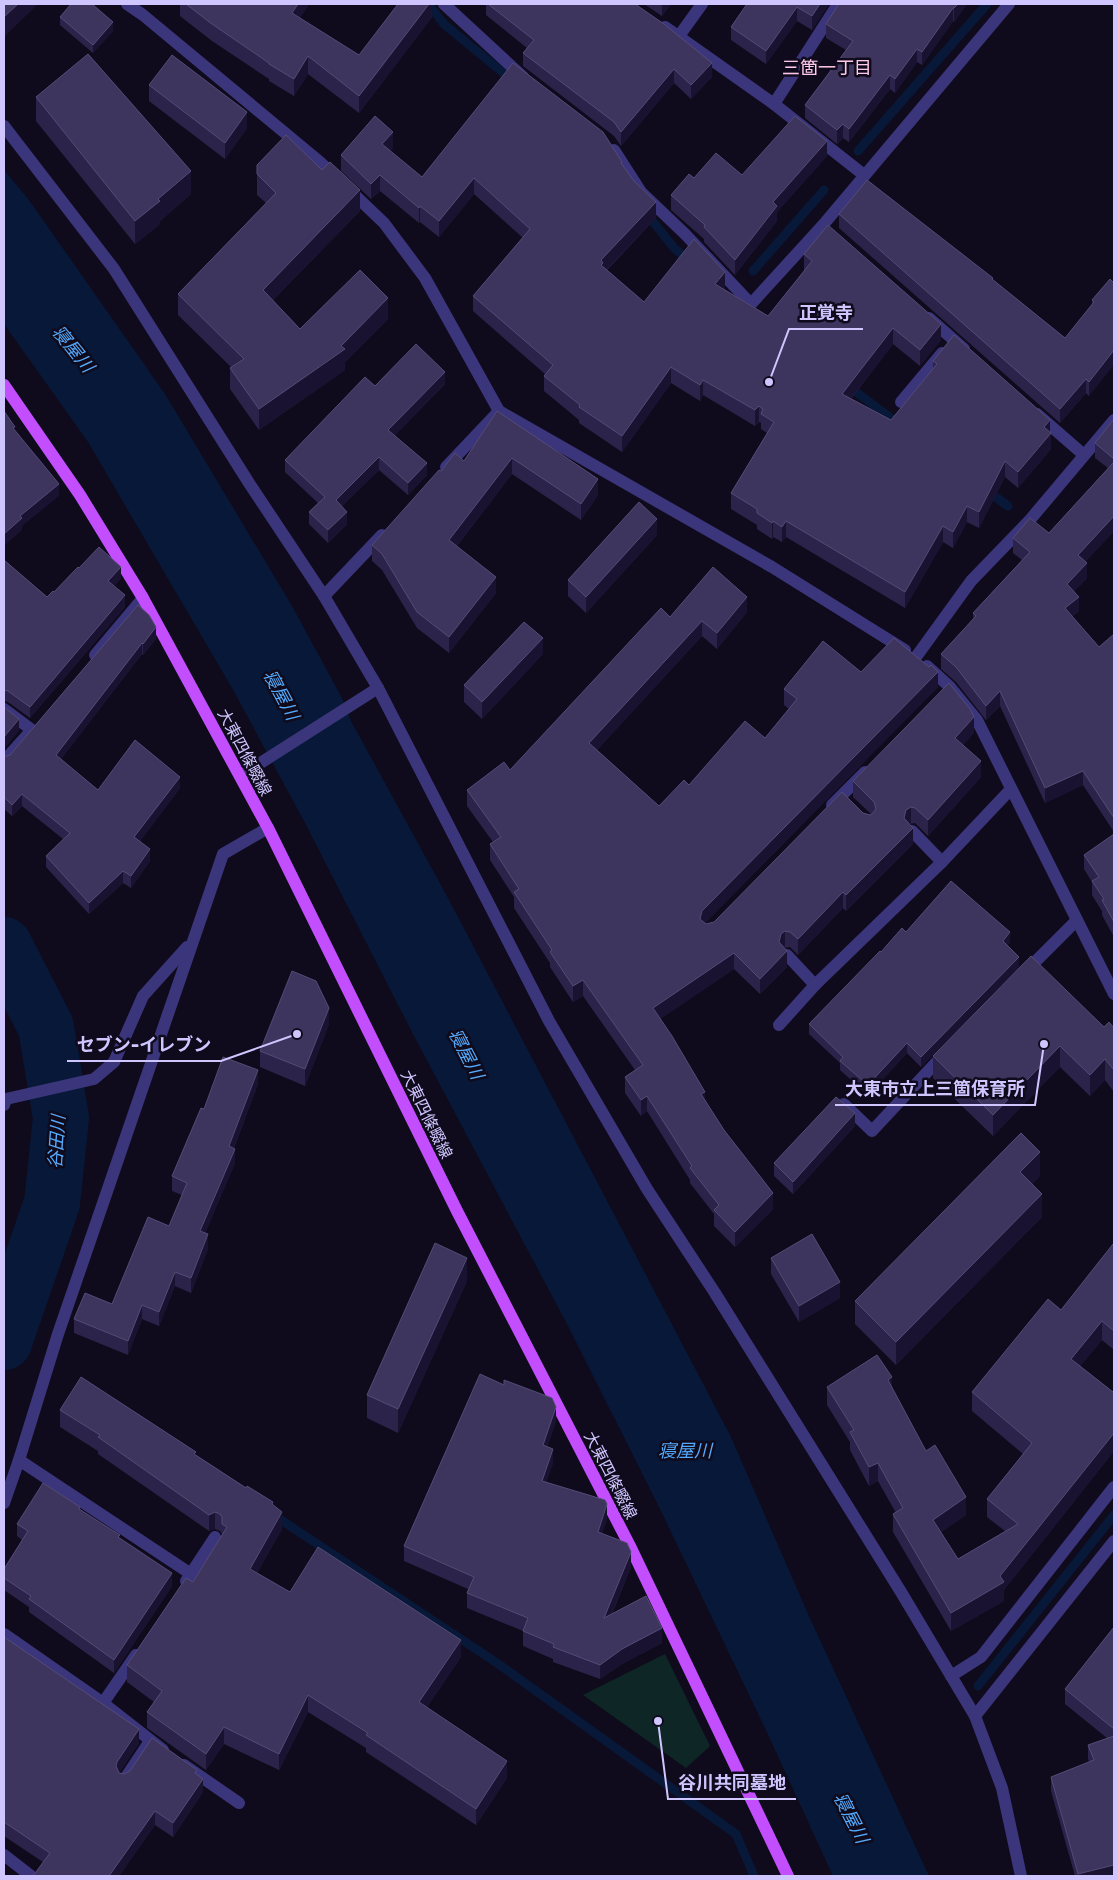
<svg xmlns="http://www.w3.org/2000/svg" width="1118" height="1880" viewBox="0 0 1118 1880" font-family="Rubik,'Noto Sans JP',sans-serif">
<rect width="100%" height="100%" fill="#0f0b1c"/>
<path fill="#0e2626" d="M665 1654 710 1746 686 1768 583 1695Z"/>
<path fill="#081838" d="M4 170 29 200 165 394 292 606 342 698 351 721 448 898 730 1435 808 1614 929 1876H833L765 1728 660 1509 567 1324 413 1034 304 821 232 688 88 442 4 324Z"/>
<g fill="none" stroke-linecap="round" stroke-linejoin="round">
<g stroke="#081838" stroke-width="9">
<path d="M428 4 444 24 513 81"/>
<path d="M858 151 987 4"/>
<path d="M646 213 675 249 691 262"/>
<path d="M753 271 824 190"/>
<path d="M848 386 900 425"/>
<path d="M986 490 1008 506"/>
<path d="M272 1514 497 1663 736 1834 754 1876"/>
<path d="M978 1686 1114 1515"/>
</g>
<path stroke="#081838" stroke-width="56" d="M4 945 46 1027 61 1118 52 1203 4 1342"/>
<g stroke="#3b367b" stroke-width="12">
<path d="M127 4 143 15 320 162 384 223 425 278 499 411 772 567 905 650"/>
<path d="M444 4 523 77"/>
<path d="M665 27 774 104 864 175"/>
<path d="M679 36 702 4"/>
<path d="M774 104 838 4"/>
<path d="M4 126 114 269 249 483 324 596 378 688 549 1021 647 1189 715 1293 901 1592 975 1716 1002 1788 1021 1876"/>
<path d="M614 150 641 192 685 234 751 304 823 225 1009 4"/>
<path d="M929 318 964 349"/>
<path d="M901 402 942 353"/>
<path d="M1037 414 1084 455"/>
<path d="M446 467 499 411"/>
<path d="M324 596 382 535"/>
<path d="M95 655 143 598"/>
<path d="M916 657 971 581 1029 521 1114 420"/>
<path d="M927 666 950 687 977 720 1114 994"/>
<path d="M4 709 32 730"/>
<path d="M4 761 31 731"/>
<path d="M240 776 378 688"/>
<path d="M832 805 865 772"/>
<path d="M912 831 942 862"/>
<path d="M787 955 815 985"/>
<path d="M1024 973 1077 920"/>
<path d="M779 1025 815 985 942 862 1011 789"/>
<path d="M844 1104 872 1131 945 1053"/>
<path d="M4 1105 6 1099 94 1079 114 1062 143 996 187 947"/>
<path d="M19 1460 191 1574"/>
<path d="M4 1503 19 1460 58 1334 223 854 268 828"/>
<path d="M186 1581 215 1537"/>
<path d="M4 1634 103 1703 163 1750"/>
<path d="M951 1676 981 1657 1114 1487"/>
<path d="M103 1703 136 1655"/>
<path d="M975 1716 1114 1541"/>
<path d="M184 1765 239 1803"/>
<path d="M124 1780 150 1741"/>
<path d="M4 1855 31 1876"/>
</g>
<path stroke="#c24efe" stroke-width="12" d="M4 385 80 495 143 598 268 828 457 1211 631 1548 788 1876"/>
</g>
<g fill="#2c234b">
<path d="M180 4H309L300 18 359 55 432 4V17L359 113 308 74 294 96 269 81V79L212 41 180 16Z"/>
<path d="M486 4H635L712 77 691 99 674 83 621 146 614 136 523 66V53L527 48 486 15Z"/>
<path d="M644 4H671L662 16Z"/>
<path d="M747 4H829L812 30 797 21 766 64 731 40V27Z"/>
<path d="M839 4H967L954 22 953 21 922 65 917 62 895 93 890 89 849 142 843 138 837 144 805 118V105L846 50 826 38V24Z"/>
<path d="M60 17 113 31 93 53 60 25Z"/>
<path d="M149 85 247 128 225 159 149 101Z"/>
<path d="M36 97 191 194 160 221V224L135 244 36 121Z"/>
<path d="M393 148 390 151 422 177 622 164 656 218 607 270 644 302 725 288 724 289 768 316 805 270H804V254L941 340 920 366 893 344 851 399 891 420 933 369V361L1050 432 1051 449 1018 488 1005 477 979 528 967 522 953 548 943 542 905 608 786 537 782 542 773 537 772 539 757 529V525L731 509V493L767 433 761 429V423L759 422 755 426 703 395 700 401 671 383 622 452 579 423V420L544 391V376L545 374 473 311V296L523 238 474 194 439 237 420 222 419 223 380 191 371 199 341 171V155Z"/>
<path d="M827 156 777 212V221L735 275 704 242V239L671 210V195L694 178 742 175Z"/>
<path d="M257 165 360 211 273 300 300 329 388 319 345 362V370L259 430 230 389V368L231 367 178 315V294L266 203 257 195Z"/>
<path d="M839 214 993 280 1065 338 1092 304V300L1110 279 1089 396 1086 393 1060 423 839 228Z"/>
<path d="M445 384 395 435 427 475 408 495 379 470 342 506 347 524 328 543 309 524V512L318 503 285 472V460L375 386Z"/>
<path d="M497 411 598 495 581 520 512 474 457 546 496 593 449 653 417 628 382 570 372 561V545L441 471 464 461Z"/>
<path d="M1114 419V531L1085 562 1087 578 1074 591 1079 611 1072 617 1099 647 1114 634V832L1083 785 1045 803 1000 706 986 720 956 682 941 669V654L973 619V613L1022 560 1013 553V538L1049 533 1108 468 1095 458V443Z"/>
<path d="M657 535 586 613 568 596V580Z"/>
<path d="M4 560 47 597 54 592 79 568 121 578 114 586 125 607 30 718 8 702 4 701Z"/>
<path d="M138 605 156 639 143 655 142 654 61 759 98 790 180 788 140 841 150 861 131 888 123 883 89 914 46 867V856L63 839 22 806 12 816 4 809V757L10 755Z"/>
<path d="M747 612 717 649 702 636 597 750 659 806 689 785 765 738 789 709 784 705V689L861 672 938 687 705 923 706 924 714 922 863 813 870 815 871 814 853 797V781L974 733 963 745 981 777 928 836 915 823 909 824 913 844 846 911 843 908 798 955 790 947 784 948 787 967 760 994 734 969 660 1019 705 1101 773 1209 735 1247 714 1226V1214L690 1183V1180L647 1111 641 1116 625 1093V1077L635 1070 583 996 573 1002 550 967V963L514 908V897L490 860V844L493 842 467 806V790L510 770 670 617Z"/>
<path d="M543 654 482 719 464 702V685Z"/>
<path d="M1114 834V937L1102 915V911L1092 895V882L1084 869V855Z"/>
<path d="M906 932 1010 942 1007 946 1019 967 921 1067 907 1053 868 1095 840 1070V1063L809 1034V1024L881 952Z"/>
<path d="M329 1024 305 1086 260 1067V1051Z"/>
<path d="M1104 1027 1114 1028V1092L1105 1080 1090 1096 1060 1067 993 1136 933 1078V1056Z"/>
<path d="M258 1084 234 1148 235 1163 205 1233 208 1249 191 1293 175 1286 159 1326 142 1319 128 1355 74 1333V1319L112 1304 169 1226 182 1195 172 1191V1176L204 1109Z"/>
<path d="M855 1126 793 1194 774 1176V1163Z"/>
<path d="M1040 1176 1032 1184 1042 1217 896 1365 855 1324V1301Z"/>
<path d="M1114 1245V1350L1102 1340 1080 1366 1113 1392 1114 1390V1451L1004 1590V1601L951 1631 893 1532V1514L896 1513 878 1481 869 1486 850 1450V1442L827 1405V1387L892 1388 926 1451 966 1515 941 1532 958 1559 1005 1531 987 1517V1499L1023 1454 972 1411V1392L1061 1310Z"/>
<path d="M771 1258 840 1298 799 1322 771 1274Z"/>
<path d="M467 1281 398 1433 367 1418V1395Z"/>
<path d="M60 1410 196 1455 273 1505 282 1529 257 1573 290 1592 461 1657 427 1707 507 1778 476 1825 366 1752V1748L308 1712 279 1770 224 1744 206 1770 147 1728V1712L154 1702 127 1682V1665L193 1582 222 1535V1534L220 1531 215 1529 209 1531 98 1454V1451L60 1427Z"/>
<path d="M556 1421 547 1447 553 1463 546 1482 607 1519 602 1533 631 1567 612 1614 662 1643 622 1664 600 1679 553 1662V1659L523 1646V1631L467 1608V1593L468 1589 404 1561V1546Z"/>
<path d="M80 1509 120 1538 172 1586 114 1673 29 1612V1607L4 1590V1569L22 1540 17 1536V1524Z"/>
<path d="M1114 1627V1876H1075L1051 1791V1777L1089 1762 1088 1759V1745L1107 1738 1065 1704V1689Z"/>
<path d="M4 1637 139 1743 119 1773 124 1774 197 1775 203 1792 173 1837 155 1825 119 1876H33L43 1862 4 1836Z"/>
</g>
<g fill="#191230">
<path d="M18 4H38L4 37V17Z"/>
<path d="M298 4H309L292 30V13Z"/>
<path d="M429 4H432V17L359 113V96Z"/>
<path d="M662 4H671L662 16Z"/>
<path d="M820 4H829L812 30V16Z"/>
<path d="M958 4H967L954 22V8Z"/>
<path d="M797 7V21L766 64V51Z"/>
<path d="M953 8V21L922 65V52Z"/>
<path d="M113 22V31L93 53V45Z"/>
<path d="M917 49V62L895 93V79Z"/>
<path d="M308 56V74L294 96V79Z"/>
<path d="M712 63V77L691 99V85Z"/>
<path d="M674 69V83L621 146V132Z"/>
<path d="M890 75V89L849 142V129Z"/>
<path d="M247 112V128L225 159V143Z"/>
<path d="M843 124V138L837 144V130Z"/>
<path d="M393 132V148L382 160V144Z"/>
<path d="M827 141V156L777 212V221L735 275V260L773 202Z"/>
<path d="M191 171V194L160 221V224L135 244V221L158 199Z"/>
<path d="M380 175V191L371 199V184Z"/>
<path d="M474 178V194L439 237V221Z"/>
<path d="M360 190V211L263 310V290Z"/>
<path d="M656 202V218L603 273 601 281V260Z"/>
<path d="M420 206V222L419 223V208Z"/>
<path d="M725 272V288L715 300V284Z"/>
<path d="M388 298V319L345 362V370L259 430V409L341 346Z"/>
<path d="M941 324V340L920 366V350Z"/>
<path d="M893 328V344L842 410V394Z"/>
<path d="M1114 350V365L1089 396V382Z"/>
<path d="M671 367V383L622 452V436Z"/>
<path d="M445 372V384L388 442V430Z"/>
<path d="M1086 379V393L1060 423V409Z"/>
<path d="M703 380V395L700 401V385Z"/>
<path d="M759 406V422L755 426V410Z"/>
<path d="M1050 420V434L1051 433V449L1018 488V472L1044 427Z"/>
<path d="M379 457V470L336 512V500Z"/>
<path d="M512 458V474L449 556V540Z"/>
<path d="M1005 461V477L979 528V512Z"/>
<path d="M427 463V475L408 495V483Z"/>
<path d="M598 479V495L581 520V504Z"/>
<path d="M59 484V496L22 526V530L4 546V534L20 516Z"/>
<path d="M967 506V522L953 548V532Z"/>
<path d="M347 512V524L328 543V530Z"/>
<path d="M1114 516V531L1078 570V555Z"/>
<path d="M657 519V535L586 613V597Z"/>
<path d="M773 521V537L772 539V523Z"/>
<path d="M786 521V537L782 542V527Z"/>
<path d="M943 526V542L905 608V592Z"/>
<path d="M1087 563V578L1067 598V584Z"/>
<path d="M121 567V578L108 593V581Z"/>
<path d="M496 577V593L449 653V637Z"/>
<path d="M125 595V607L30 718V707Z"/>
<path d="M747 597V612L717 649V633Z"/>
<path d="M1079 597V611L1065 623V608Z"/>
<path d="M702 621V636L589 759V743Z"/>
<path d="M156 627V639L143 655V644Z"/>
<path d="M543 638V654L482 719V702Z"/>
<path d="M142 643V654L56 766V755Z"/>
<path d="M938 672V687L702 926 700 919 702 911Z"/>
<path d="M1000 691V706L986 720V706Z"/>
<path d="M974 717V733L955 754V738Z"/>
<path d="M19 719V731L4 749V737Z"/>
<path d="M981 761V777L928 836V820Z"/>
<path d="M1083 771V785L1045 803V788Z"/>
<path d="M180 777V788L134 849V837Z"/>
<path d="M22 794V806L12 816V805Z"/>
<path d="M911 807V823L906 826 904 818 906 810Z"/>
<path d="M913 828V844L846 911V895Z"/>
<path d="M150 849V861L131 888V876Z"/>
<path d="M123 871V883L89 914V903Z"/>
<path d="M843 892V908L798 955V939Z"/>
<path d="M785 931V947L781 949 779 942 781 934Z"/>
<path d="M1010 932V942L1003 951V941Z"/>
<path d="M787 951V967L760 994V979Z"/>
<path d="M734 953V969L653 1024V1008Z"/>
<path d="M1019 957V967L921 1067V1057Z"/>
<path d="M583 980V996L573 1002V986Z"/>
<path d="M329 1008V1024L305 1086V1069Z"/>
<path d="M907 1043V1053L868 1095V1085Z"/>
<path d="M1060 1046V1067L993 1136V1115Z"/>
<path d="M1105 1059V1080L1090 1096V1075Z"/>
<path d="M258 1070V1084L229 1160V1146Z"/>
<path d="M705 1092V1108L701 1094Z"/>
<path d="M647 1096V1111L641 1116V1100Z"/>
<path d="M855 1113V1126L793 1194V1182Z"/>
<path d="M235 1149V1163L200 1246V1231Z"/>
<path d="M1040 1152V1176L1020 1195V1172Z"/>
<path d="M773 1193V1209L735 1247V1232Z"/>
<path d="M1042 1194V1217L896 1365V1342Z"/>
<path d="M208 1234V1249L191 1293V1278Z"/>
<path d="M467 1258V1281L398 1433V1409Z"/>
<path d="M175 1272V1286L159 1326V1312Z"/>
<path d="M840 1282V1298L799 1322V1306Z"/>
<path d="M142 1305V1319L128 1355V1341Z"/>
<path d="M1102 1321V1340L1071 1377V1359Z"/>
<path d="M892 1377V1396L888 1380Z"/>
<path d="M556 1407V1421L543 1460V1445Z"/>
<path d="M1114 1433V1451L1004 1590V1601L951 1631V1613L1000 1576Z"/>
<path d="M553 1449V1463L542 1496V1481Z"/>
<path d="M878 1463V1481L869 1486V1467Z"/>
<path d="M966 1497V1515L933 1538V1520Z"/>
<path d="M607 1504V1519L598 1547V1532Z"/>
<path d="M215 1512V1529L209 1531V1515Z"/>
<path d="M282 1512V1529L250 1585V1569Z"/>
<path d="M631 1552V1567L604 1632V1618Z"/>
<path d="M172 1573V1586L114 1673V1660Z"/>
<path d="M662 1628V1643L622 1664 600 1679V1665L622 1649Z"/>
<path d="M461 1640V1657L419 1719V1702Z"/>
<path d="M308 1695V1712L279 1770V1754Z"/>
<path d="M224 1727V1744L206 1770V1754Z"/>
<path d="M139 1729V1743L117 1776 116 1766 117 1762Z"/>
<path d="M507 1761V1778L476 1825V1809Z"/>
<path d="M203 1779V1792L173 1837V1823Z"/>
<path d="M155 1811V1825L119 1876H109Z"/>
<path d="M1114 1865V1876H1078V1874Z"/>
</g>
<g fill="#3e355e" stroke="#544c77">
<path d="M4 4H18L4 17Z"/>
<path d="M71 4H92L113 22 93 45 60 17Z"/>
<path d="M186 4H298L292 13 359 55 398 4H429L359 96 308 56 294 79 269 64V63L212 24Z"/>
<path d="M488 4H635L664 24 712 63 691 85 674 69 621 132 614 122 523 53 534 40Z"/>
<path d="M747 4H820L812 16 797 7 766 51 731 27Z"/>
<path d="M839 4H958L954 8H953L922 52 917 49 895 79 890 75 849 129 843 124 837 130 805 105 853 41 826 24Z"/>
<path d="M88 54 191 171 158 199 160 201 135 221 36 97Z"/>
<path d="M172 55 247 112 225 143 149 85Z"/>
<path d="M513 63 603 132 622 162 621 163 634 181 656 202 601 260 603 263 601 265 644 302 694 239 725 272 715 284 768 316 812 261 804 254 828 225 941 324 920 350 893 328 842 394 891 420 937 364 933 361 954 335 1050 420 1044 427 1051 433 1018 472 1005 461 979 512 967 506 953 532 943 526 905 592 786 521 782 527 773 521 772 523 757 513V509L731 493 774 422 761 414 763 409 759 406 755 410 703 380 700 385 671 367 622 436 579 407 580 405 544 376 553 365 473 296 530 229 474 178 439 221 420 206 419 208 380 175 371 184 341 155 375 116 393 132 382 144 422 177Z"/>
<path d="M795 116 827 141 773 202 777 206 735 260 704 227 705 225 671 195 689 174 694 178 716 153 742 175Z"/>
<path d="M286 135 322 170 330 162 360 190 263 290 300 329 360 270 388 298 341 346 345 349 259 409 230 368 244 359 178 294 276 193 257 174V165Z"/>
<path d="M867 180 993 278 992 279 1065 338 1094 302 1092 300 1110 279 1114 283V350L1089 382 1086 379 1060 409 839 214Z"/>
<path d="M416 344 445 372 388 430 427 463 408 483 379 457 336 500 347 512 328 530 309 512 325 497 285 460 365 377 375 386Z"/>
<path d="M4 411 15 427 13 428 59 484 20 516 22 518 4 534Z"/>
<path d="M497 411 598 479 581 504 512 458 449 540 496 577 449 637 417 612 382 554 372 545 439 470 441 471 455 453 464 461Z"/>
<path d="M1114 419V459L1095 443Z"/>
<path d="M1114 462V516L1078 555 1087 563 1067 584 1079 597 1065 608 1099 647 1114 634V818L1083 771 1045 788 1000 691 986 706 956 667 941 654 976 616 973 613 1030 552 1013 538 1030 518 1049 533Z"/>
<path d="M639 502 657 519 586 597 568 580Z"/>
<path d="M99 547 121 567 108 581 125 595 30 707 8 691 4 690V560L47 597 53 591 54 592 78 567 79 568Z"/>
<path d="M713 567 747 597 717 633 702 621 589 743 659 806 684 780 689 785 745 721 765 738 797 699 784 689 823 641 861 672 894 638 929 667 931 665 938 672 702 911 700 919 706 924 714 922 842 792 863 813 870 815 873 813 876 809 874 802 853 781 949 683 970 709 974 717 955 738 981 761 928 820 915 808 911 807 906 810 904 818 913 828 846 895 843 892 798 939 790 932 785 931 781 934 779 942 787 951 760 979 734 953 653 1008 672 1036 705 1092 701 1094 724 1130 773 1193 735 1232 714 1210 719 1205 690 1168 692 1166 647 1096 641 1100 625 1077 643 1065 583 980 573 986 550 952 552 950 514 892 519 889 490 844 501 837 467 790 504 762 510 770 661 608 670 617Z"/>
<path d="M138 605 149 615 156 627 143 644 142 643 56 755 98 790 135 740 180 777 134 837 150 849 131 876 123 871 89 903 46 856 70 833 22 794 12 805 4 797V757L10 755Z"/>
<path d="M524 622 543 638 482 702 464 685Z"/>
<path d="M4 707 19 719 4 737Z"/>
<path d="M1114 834V922L1102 900 1104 899 1092 881 1099 877 1084 855Z"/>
<path d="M951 881 1010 932 1003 941 1019 957 921 1057 907 1043 868 1085 840 1061 843 1057 809 1024 880 951 881 952 902 928 906 932Z"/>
<path d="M1031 956 1104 1027 1109 1022 1114 1028V1070L1105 1059 1090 1075 1060 1046 993 1115 933 1056Z"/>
<path d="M292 971 316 981 329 1008 305 1069 260 1051Z"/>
<path d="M223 1057 258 1070 229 1146 235 1149 200 1231 208 1234 191 1278 175 1272 159 1312 142 1305 128 1341 74 1319 85 1293 112 1304 148 1217 169 1226 187 1183 172 1176 201 1108 204 1109Z"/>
<path d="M836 1097 855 1113 793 1182 774 1163Z"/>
<path d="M1021 1133 1040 1152 1020 1172 1042 1194 896 1342 855 1301Z"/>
<path d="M812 1234 840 1282 799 1306 771 1258Z"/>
<path d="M435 1243 467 1258 398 1409 367 1395Z"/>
<path d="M1113 1244 1114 1245V1331L1102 1321 1071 1359 1113 1392 1114 1390V1433L1000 1576 1004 1582 951 1613 893 1514 903 1508 878 1463 869 1467 850 1432 854 1430 827 1387 877 1355 892 1377 888 1380 926 1451 935 1445 966 1497 933 1520 958 1559 1018 1524 987 1499 1032 1443 972 1392 1048 1299 1061 1310Z"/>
<path d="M480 1374 504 1385V1380L552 1398 556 1407 543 1445 553 1449 542 1481 605 1500 607 1504 598 1532 627 1543 631 1552 604 1618 646 1596 662 1628 622 1649 600 1665 553 1647 554 1644 523 1631 528 1618 467 1593 474 1577 404 1546Z"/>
<path d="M81 1377 196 1452 194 1454 246 1488 247 1486 273 1502 272 1504 282 1512 250 1569 290 1592 318 1547 461 1640 419 1702 507 1761 476 1809 366 1735 368 1733 308 1695 279 1754 224 1727 206 1754 147 1712 162 1691 127 1665 186 1578 193 1582 227 1527 222 1524V1517L220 1514 215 1512 209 1515 98 1437 100 1435 60 1410Z"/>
<path d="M43 1483 80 1507 79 1509 120 1535 118 1537 172 1573 114 1660 29 1599 31 1596 4 1578V1569L28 1531 17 1524Z"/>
<path d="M1114 1627V1729L1065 1689Z"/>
<path d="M4 1637 139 1729 117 1762 116 1766 119 1773 124 1774 130 1771 152 1738 197 1770 195 1773 203 1779 173 1823 155 1811 109 1876H33L50 1853 4 1822Z"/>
<path d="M1114 1736V1865L1078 1874 1051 1777 1094 1760 1088 1745Z"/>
</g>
<g text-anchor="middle" stroke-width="5" stroke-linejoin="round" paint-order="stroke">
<g font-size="16" fill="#cfc6ff" stroke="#0f0b1c">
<text transform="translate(245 752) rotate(62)" y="6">大東四條畷線</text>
<text transform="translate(427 1114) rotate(64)" y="6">大東四條畷線</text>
<text transform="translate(611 1475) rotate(63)" y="6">大東四條畷線</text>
</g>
<g font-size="18" fill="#ffc8e9" stroke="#0f0b1c">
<text x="827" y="74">三箇一丁目</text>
</g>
<g font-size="18" font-style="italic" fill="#55aafe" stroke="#0f0b1c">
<text transform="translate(73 349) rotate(51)" y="6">寝屋川</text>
<text transform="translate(281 695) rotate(62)" y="6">寝屋川</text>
<text transform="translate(466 1054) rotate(63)" y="6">寝屋川</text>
<text transform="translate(57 1142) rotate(-86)" y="6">谷田川</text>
<text x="685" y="1457">寝屋川</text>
<text transform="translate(851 1818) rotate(63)" y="6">寝屋川</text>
</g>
</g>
<path fill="none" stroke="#cfc6ff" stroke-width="2" d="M769 382L789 329H863M297 1034L221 1061H67M1044 1044L1035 1105H835M658 1721L668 1799H796"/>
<g fill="#cfc6ff" stroke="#0f0b1c" stroke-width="2">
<circle cx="769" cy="382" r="5"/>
<circle cx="297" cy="1034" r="5"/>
<circle cx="1044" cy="1044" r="5"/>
<circle cx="658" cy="1721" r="5"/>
</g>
<g font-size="18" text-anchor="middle" font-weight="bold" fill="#cfc6ff" stroke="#0f0b1c" stroke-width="5" stroke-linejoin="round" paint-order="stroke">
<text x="826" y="319">正覚寺</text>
<text x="144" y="1051">セブン-イレブン</text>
<text x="935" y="1095">大東市立上三箇保育所</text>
<text x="732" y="1789">谷川共同墓地</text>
</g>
<rect width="1118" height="1880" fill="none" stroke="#cfc6ff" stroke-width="10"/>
</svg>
